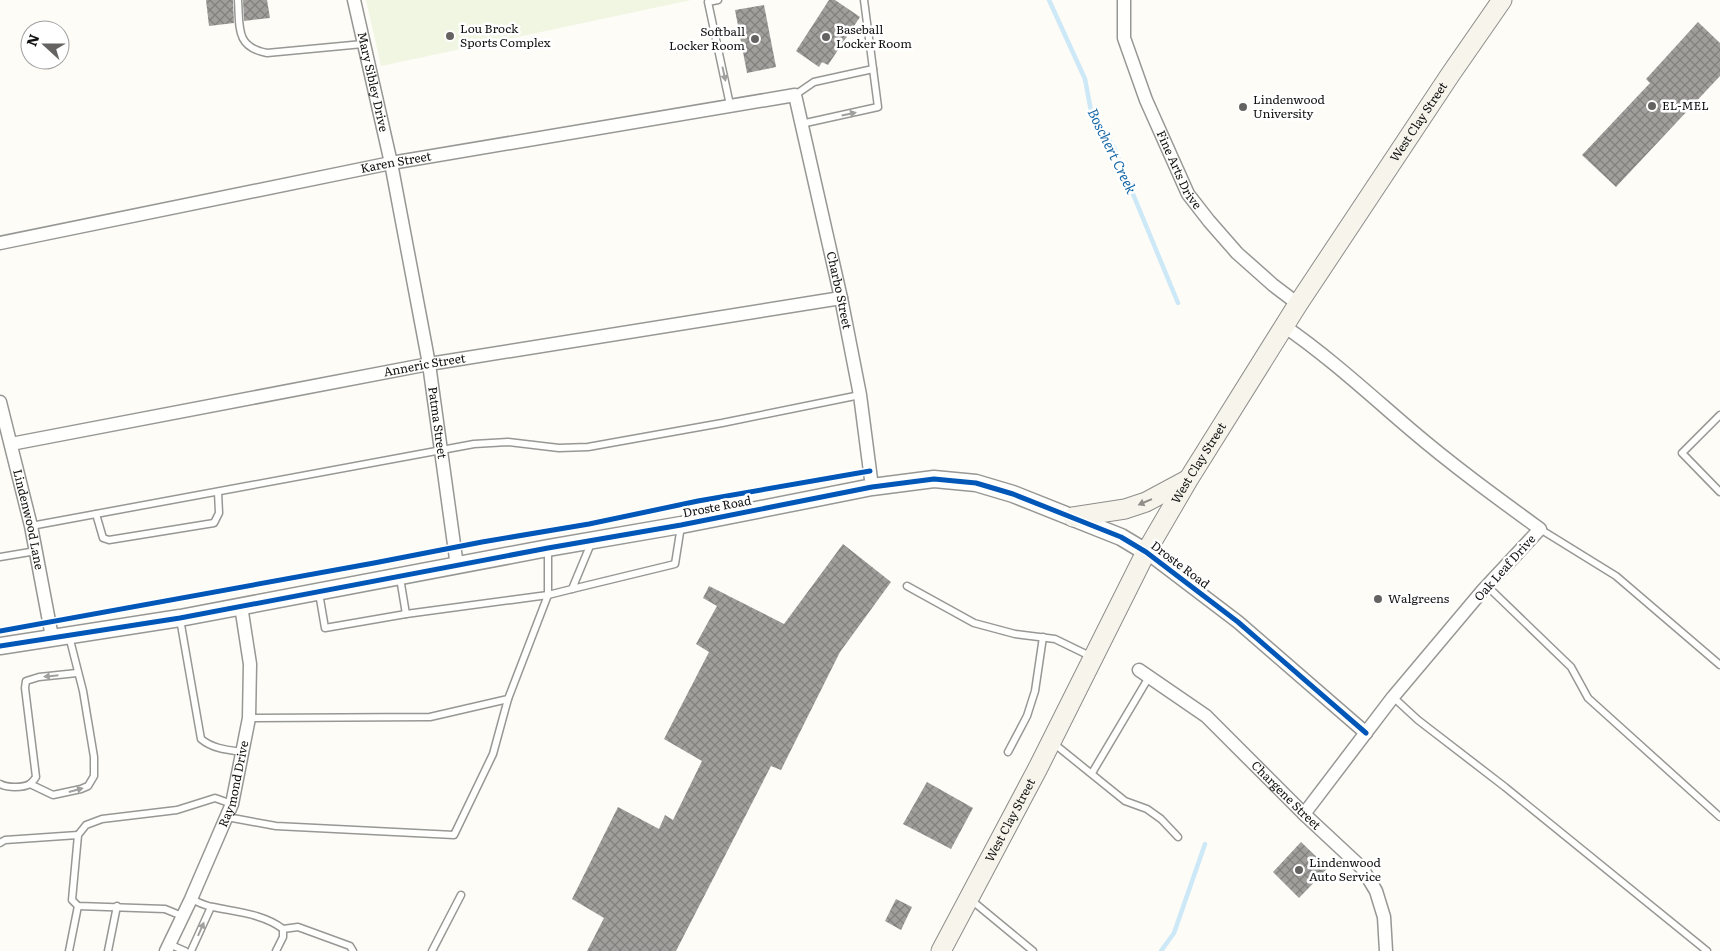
<svg xmlns="http://www.w3.org/2000/svg" width="1720" height="951" viewBox="0 0 1720 951" font-family="Literata,serif">
<defs>
<pattern id="building-cross-hatch" width="8" height="8" patternUnits="userSpaceOnUse" patternTransform="scale(1.25)"><rect width="8" height="8" fill="#a19f9c"/><path d="M0 0l8 8M0 8l8-8" fill="none" stroke="#82807e"/></pattern>
</defs>
<rect width="100%" height="100%" fill="#fdfcf7"/>
<path fill="#f0f6e1" d="M366 0H691L381 66Z"/>
<g fill="none" stroke-linecap="round" stroke-linejoin="round">
<g stroke="#cde8f7" stroke-width="4.5">
<path d="M1049 0 1085 79 1091 111 1114 148 1178 303"/>
<path d="M1161 951 1174 933 1205 844"/>
</g>
</g>
<g fill="url(#building-cross-hatch)">
<path d="M206 0H233L234 23 209 26Z"/>
<path d="M243 0H267L270 18 244 21Z"/>
<path d="M829 0H835L860 17 828 65 822 62 819 67 796 51Z"/>
<path d="M764 5 776 67 747 73 735 10Z"/>
<path d="M1698 22 1720 43V76L1616 187 1582 155 1650 83 1646 79Z"/>
<path d="M843 544 891 582 840 652 781 770 771 766 676 951H587L604 918 572 899 618 807 659 829 665 815 673 820 702 761 664 739 709 652 696 644 717 606 703 598 709 586 784 624Z"/>
<path d="M927 782 973 808 951 849 903 824Z"/>
<path d="M1301 842 1328 868 1299 898 1273 872Z"/>
<path d="M896 899 912 907 901 930 885 921Z"/>
</g>
<g fill="none" stroke-linecap="round" stroke-linejoin="round">
<g stroke="#979795" stroke-width="9">
<g id="service">
<path d="M238 0C240 27 235 47 267 53L363 44"/>
<path d="M718 0 708 2 730 105"/>
<path d="M795 95 814 82 873 69"/>
<path d="M801 124 878 107 864 0"/>
<path d="M1720 415 1682 453 1720 492"/>
<path d="M96 514 103 538 109 540 214 523 219 513 218 492"/>
<path d="M31 526 474 444 508 442 559 448 588 447 722 423 860 395"/>
<path d="M1540 529 1616 576 1720 665"/>
<path d="M0 557 36 551"/>
<path d="M400 578 406 614"/>
<path d="M907 586 974 623 1015 634 1055 639 1092 657"/>
<path d="M1487 586 1571 667 1588 698 1720 817"/>
<path d="M572 589 675 564 681 526"/>
<path d="M319 593 325 628 406 614 548 595 572 589 592 541"/>
<path d="M180 619 201 739C213 749 228 750 243 752"/>
<path d="M1393 697 1418 720 1505 787 1707 951"/>
<path d="M249 718 430 717 508 699 548 595V549"/>
<path d="M1052 742 1125 801 1147 809 1161 819 1178 837"/>
<path d="M1008 752 1027 716 1035 691 1043 637"/>
<path d="M1092 773 1149 677"/>
<path d="M0 784C7 788 23 788 30 784 31 783 36 778 36 777L25 688 26 681 39 677 77 673"/>
<path d="M30 784 53 795 81 789 88 786 94 776V757L83 691 69 636"/>
<path d="M227 817 276 826 454 835 493 754 508 699"/>
<path d="M0 843 5 840 78 835"/>
<path d="M191 899C198 902 205 906 213 907 236 912 264 914 283 929V937L276 951"/>
<path d="M970 899 1033 951"/>
<path d="M182 916 165 909 78 906 72 900 78 835 86 825 102 819 177 810 215 798 232 804"/>
<path d="M283 929 298 927 350 946 353 951"/>
<path d="M169 944 185 951"/>
<path d="M69 951 78 906"/>
<path d="M108 951 117 906"/>
<path d="M191 951 211 907"/>
<path d="M432 951 461 895"/>
</g>
</g>
<g stroke="#979795" stroke-width="15">
<g id="minor">
<path id="s1" d="M354 0 391 163 429 364 457 566"/>
<path id="s2" d="M1124 0V38L1146 100 1188 194 1209 221 1237 253 1273 285 1298 304"/>
<path id="s3" d="M0 243 391 163 795 95 841 298 860 395 872 487"/>
<path d="M1284 326C1329 357 1369 394 1410 429 1452 465 1496 497 1540 529L1483 590 1393 697 1304 814"/>
<path id="s4" d="M0 402 31 526 52 637"/>
<path id="s5" d="M11 444 429 364 841 298"/>
<path d="M1146 552 1238 622 1366 733"/>
<path id="s6" d="M1139 670 1206 716 1304 814 1362 868 1376 891 1384 917 1386 951"/>
<path id="s7" d="M166 951 191 899 232 804 249 718 250 664 241 606"/>
</g>
</g>
<g stroke="#979795" stroke-width="19">
<path id="tertiary" d="M0 646 180 618 548 548 681 525 872 487 934 479 976 483 1013 494 1121 537 1146 552"/>
</g>
<g stroke="#8e8d8b" stroke-width="21">
<g id="secondary">
<path d="M1073 517 1125 509 1146 502 1187 480"/>
<path id="s8" d="M941 951 1038 768 1146 552 1188 480 1298 304 1450 75 1502 0"/>
</g>
</g>
<use href="#service" stroke="#fffffe" stroke-width="6"/>
<use href="#minor" stroke="#fffffe" stroke-width="12"/>
<use href="#tertiary" stroke="#fffffe" stroke-width="16"/>
<use href="#secondary" stroke="#f6f4eb" stroke-width="19"/>
<g stroke="#fff" stroke-width="8">
<g id="cycleway">
<path d="M0 631 374 563 482 542 589 524 698 501 870 471"/>
<path d="M0 646 180 618 548 548 681 525 872 487 934 479 976 483 1013 494 1121 537 1146 552 1238 622 1366 733"/>
</g>
</g>
<use href="#cycleway" stroke="#0057b8" stroke-width="5"/>
</g>
<defs><path id="oneway-solid" d="M-6-.8H1V-3.2L6.5 0L1 3.2V.8H-6Z" transform="scale(1.25)"/></defs>
<g fill="#a0a09f">
<use href="#oneway-solid" transform="translate(724 74) rotate(78)"/>
<use href="#oneway-solid" transform="translate(849 114) rotate(-12)"/>
<use href="#oneway-solid" transform="translate(51 676) rotate(174)"/>
<use href="#oneway-solid" transform="translate(76 790) rotate(-15)"/>
<use href="#oneway-solid" transform="translate(201 929) rotate(-66)"/>
</g>
<use fill="#8f8e89" href="#oneway-solid" transform="translate(1145 502) rotate(157)"/>
<g fill="#646362" stroke="#fff" stroke-width="2">
<circle cx="450" cy="36" r="5"/>
<circle cx="826" cy="37" r="5"/>
<circle cx="755" cy="39" r="5"/>
<circle cx="1652" cy="106" r="5"/>
<circle cx="1243" cy="107" r="5"/>
<circle cx="1378" cy="599" r="5"/>
<circle cx="1299" cy="870" r="5"/>
</g>
<g text-anchor="middle" stroke-width="5" stroke-linejoin="round" paint-order="stroke">
<g font-size="12" fill="#111" stroke="#fff" text-anchor="start">
<text x="460" y="33">Lou Brock<tspan x="460" dy="14">Sports Complex</tspan></text>
<text x="836" y="34">Baseball<tspan x="836" dy="14">Locker Room</tspan></text>
<text x="745" y="36" text-anchor="end">Softball<tspan x="745" dy="14">Locker Room</tspan></text>
<text x="1253" y="104">Lindenwood<tspan x="1253" dy="14">University</tspan></text>
<text x="1662" y="110">EL-MEL</text>
<text x="1388" y="603">Walgreens</text>
<text x="1309" y="867">Lindenwood<tspan x="1309" dy="14">Auto Service</tspan></text>
</g>
<g font-size="12" fill="#111" stroke="#fff">
<text dy="4" stroke="none"><textPath href="#s1" startOffset="84">Mary Sibley Drive</textPath></text>
<text dy="4" stroke="none"><textPath href="#s8" startOffset="958">West Clay Street</textPath></text>
<text dy="4" stroke="none"><textPath href="#s3" startOffset="404">Karen Street</textPath></text>
<text dy="4" stroke="none"><textPath href="#s2" startOffset="181">Fine Arts Drive</textPath></text>
<text dy="4" stroke="none"><textPath href="#s3" startOffset="1009">Charbo Street</textPath></text>
<text dy="4" stroke="none"><textPath href="#s5" startOffset="421">Anneric Street</textPath></text>
<text dy="4" stroke="none"><textPath href="#s1" startOffset="431">Patma Street</textPath></text>
<text dy="4" stroke="none"><textPath href="#s8" startOffset="552">West Clay Street</textPath></text>
<text transform="translate(717 507) rotate(-11)" y="4">Droste Road</text>
<text dy="4" stroke="none"><textPath href="#s4" startOffset="121">Lindenwood Lane</textPath></text>
<text transform="translate(1180 565) rotate(37)" y="4">Droste Road</text>
<text transform="translate(1505 568) rotate(-48)" y="4">Oak Leaf Drive</text>
<text dy="4" stroke="none"><textPath href="#s7" startOffset="181">Raymond Drive</textPath></text>
<text dy="4" stroke="none"><textPath href="#s6" startOffset="194">Chargene Street</textPath></text>
<text dy="4" stroke="none"><textPath href="#s8" startOffset="148">West Clay Street</textPath></text>
</g>
<g font-size="14" font-style="italic" fill="#1768a6" stroke="#fff">
<text transform="translate(1112 151) rotate(64)" y="5">Boschert Creek</text>
</g>
</g>
<g transform="translate(45 45) rotate(291)"><circle r="24" fill="#ffffff" stroke="#a0a0a0"/>
<path d="M0-4L9 19L0 12L-9 19Z" fill="#646362"/>
<text y="-8" font-size="14" font-weight="bold" text-anchor="middle" fill="#111111">N</text>
</g>
</svg>
